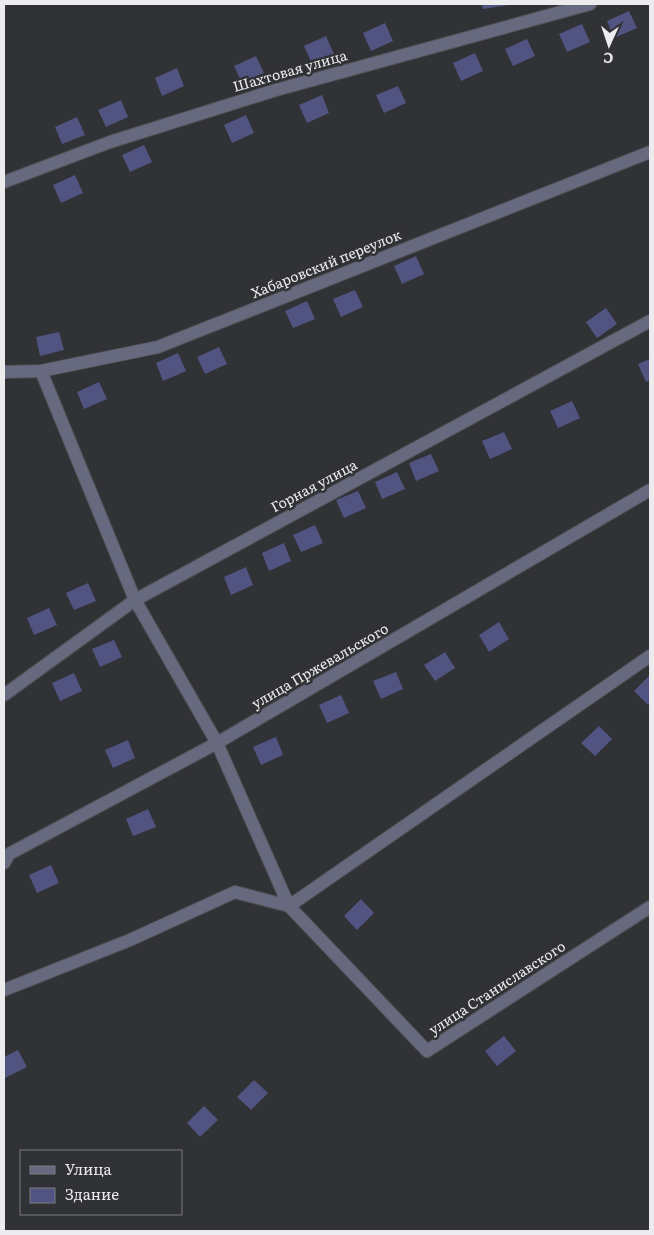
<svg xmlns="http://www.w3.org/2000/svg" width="654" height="1235" viewBox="0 0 654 1235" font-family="Literata,serif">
<rect width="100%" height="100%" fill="#313236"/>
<g fill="#515480">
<path d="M482 4H507L508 5 483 9Z"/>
<path d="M629 11 637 28 614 38 607 21Z"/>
<path d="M385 23 393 41 371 51 363 33Z"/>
<path d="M582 24 590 42 567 52 559 34Z"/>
<path d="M326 36 334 54 312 64 304 46Z"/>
<path d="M527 39 535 56 513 66 505 49Z"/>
<path d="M475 53 483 71 461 81 453 63Z"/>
<path d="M256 56 264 73 242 83 234 66Z"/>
<path d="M177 68 184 86 162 96 155 78Z"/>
<path d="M398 86 406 103 384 113 376 95Z"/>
<path d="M322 95 329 113 307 123 299 105Z"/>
<path d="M121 100 128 117 106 127 98 110Z"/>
<path d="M246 115 254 133 232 143 224 125Z"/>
<path d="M77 117 85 135 62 144 55 127Z"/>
<path d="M144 145 152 162 130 172 122 155Z"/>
<path d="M75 175 83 193 61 203 53 185Z"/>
<path d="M416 256 424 274 402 284 394 266Z"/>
<path d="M355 290 363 307 341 317 333 299Z"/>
<path d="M307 301 315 319 293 328 285 311Z"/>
<path d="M606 308 617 324 597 338 586 322Z"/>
<path d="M59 332 64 350 40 356 36 337Z"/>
<path d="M219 347 227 364 205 374 197 357Z"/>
<path d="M178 353 186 371 163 381 156 363Z"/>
<path d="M650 359V380L646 382 638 364Z"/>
<path d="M99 382 107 399 84 409 77 392Z"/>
<path d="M572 401 580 418 558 428 550 411Z"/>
<path d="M504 432 512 449 490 459 482 441Z"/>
<path d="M431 454 439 471 416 481 409 463Z"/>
<path d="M397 472 405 489 382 499 375 482Z"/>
<path d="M358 491 366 508 344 518 336 500Z"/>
<path d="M315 525 323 543 301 552 293 535Z"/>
<path d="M284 543 291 561 269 571 262 553Z"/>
<path d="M246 567 253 585 231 595 224 577Z"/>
<path d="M88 583 96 601 74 610 66 593Z"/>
<path d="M49 608 57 625 34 635 27 618Z"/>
<path d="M499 622 509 639 489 652 479 635Z"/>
<path d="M114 640 122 657 100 667 92 649Z"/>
<path d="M445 652 455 668 435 681 424 665Z"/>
<path d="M396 672 403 689 381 699 373 681Z"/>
<path d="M74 673 82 691 60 701 52 683Z"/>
<path d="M650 675V702L648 705 634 691Z"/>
<path d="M341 695 349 713 327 723 319 705Z"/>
<path d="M599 726 612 739 595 756 581 743Z"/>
<path d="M276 737 283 755 261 765 253 747Z"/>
<path d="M128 740 135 758 113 768 105 750Z"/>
<path d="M148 809 156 827 133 836 126 819Z"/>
<path d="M51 865 59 883 37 893 29 875Z"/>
<path d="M361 899 374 913 357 930 344 916Z"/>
<path d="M504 1036 516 1051 497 1066 485 1051Z"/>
<path d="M18 1050 27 1067 5 1078 4 1075V1057Z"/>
<path d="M254 1080 268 1093 251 1110 237 1097Z"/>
<path d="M204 1106 218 1120 200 1137 187 1123Z"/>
</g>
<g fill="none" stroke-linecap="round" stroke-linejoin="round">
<g stroke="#4f5054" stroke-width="14">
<g id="minor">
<path d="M4 182 110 142 276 90 590 4"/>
<path d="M41 371 135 600 217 743 289 906 427 1051 650 907"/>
<path d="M4 372 41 371 158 347 650 152"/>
<path d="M4 695 135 600 650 321"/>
<path d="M4 863 9 854 217 743 650 490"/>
<path d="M4 990 130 940 235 892 289 906 650 656"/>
</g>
</g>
<use href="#minor" stroke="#67697e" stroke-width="12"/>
</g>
<g text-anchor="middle" stroke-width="5" stroke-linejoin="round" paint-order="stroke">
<g font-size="14" fill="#ececef" stroke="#313236">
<text transform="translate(290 71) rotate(-16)" y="5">Шахтовая улица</text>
<text transform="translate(326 264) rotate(-22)" y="5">Хабаровский переулок</text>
<text transform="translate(314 486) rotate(-28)" y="5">Горная улица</text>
<text transform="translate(320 666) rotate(-30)" y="5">улица Пржевальского</text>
<text transform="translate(497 988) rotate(-33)" y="5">улица Станиславского</text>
</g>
</g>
<rect width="654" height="1235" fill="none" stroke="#ececef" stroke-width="10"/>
<rect x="20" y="1150" width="162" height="65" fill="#313236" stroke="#7c7c80"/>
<rect x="30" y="1166" width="25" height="8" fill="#67697e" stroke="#7c7c80"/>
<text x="65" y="1175" font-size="15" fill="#ececef">Улица</text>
<rect x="30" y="1188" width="25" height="15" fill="#515480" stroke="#7c7c80"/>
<text x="65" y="1200" font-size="15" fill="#ececef">Здание</text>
<g transform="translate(609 45) rotate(183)" stroke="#313236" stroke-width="4" paint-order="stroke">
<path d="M0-4L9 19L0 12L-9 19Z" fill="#ececef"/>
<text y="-8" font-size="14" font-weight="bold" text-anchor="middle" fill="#ececef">С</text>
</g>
</svg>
